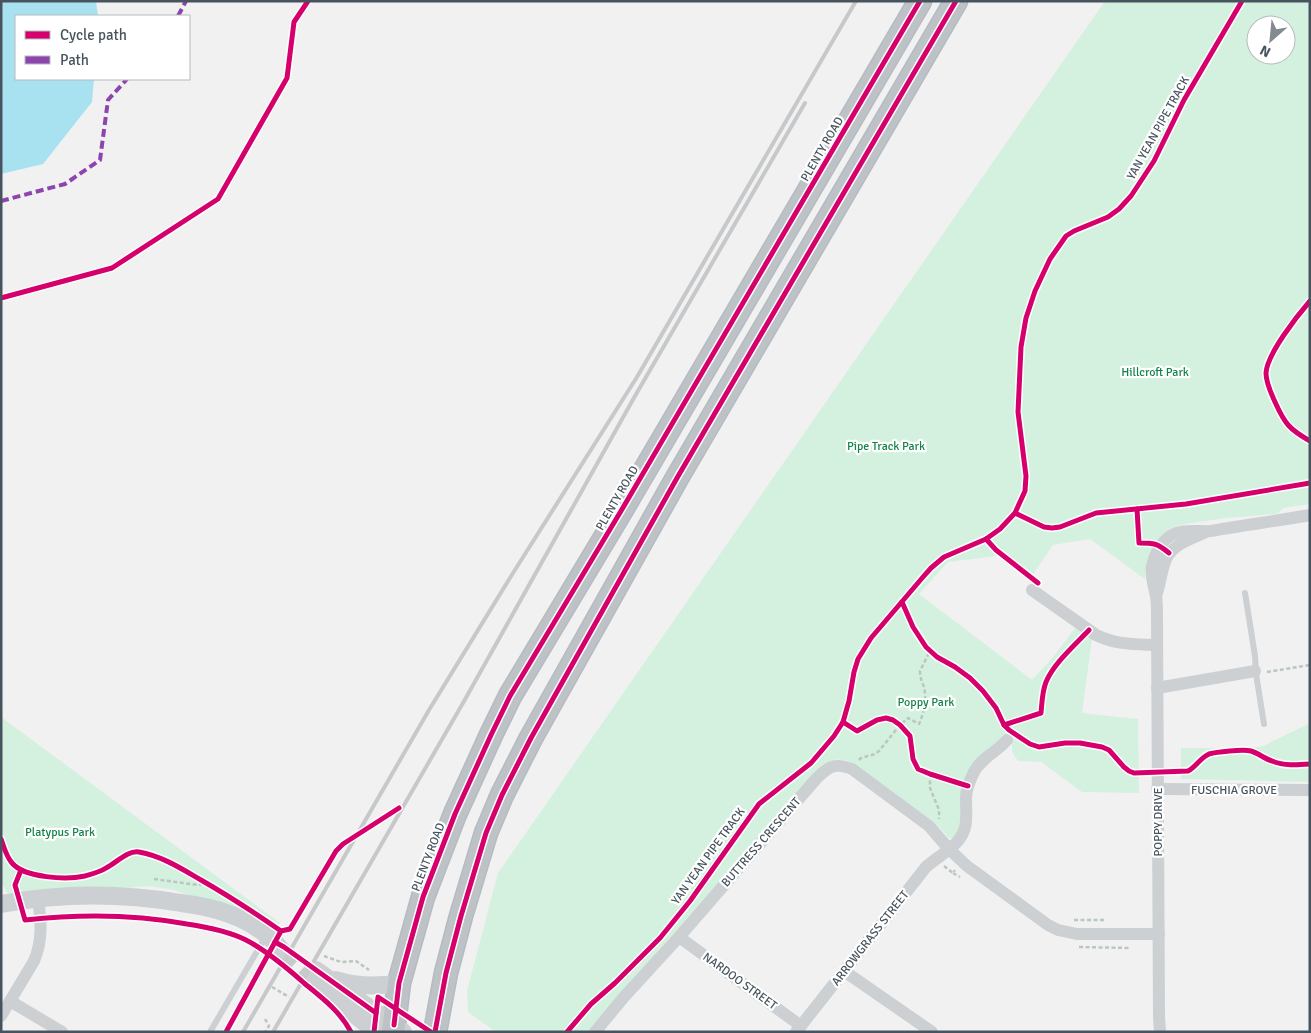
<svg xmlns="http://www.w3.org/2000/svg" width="1311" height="1033" viewBox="0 0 1311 1033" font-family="Signika,sans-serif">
<rect width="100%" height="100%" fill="#f1f1f1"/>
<g fill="#d4f1df" fill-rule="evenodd">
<path d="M1105 1H1310V504L1283 508 1278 513 1275 514C1252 516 1229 517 1206 521 1198 522 1188 523 1180 525 1154 533 1146 555 1145 579L1090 539 1053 545 1032 576 1005 555 948 562 919 594 1032 680 1054 656 1075 628 1092 639 1082 713 1138 719 1139 793 1082 792 1041 762 1018 761 1012 752V743L1003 737 981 755 962 825 954 838H949L941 829 929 819 853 763C837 756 828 760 816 772L587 1032H496L468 1012 467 991 498 873ZM1256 25H1286V55H1256Z"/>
<path d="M1 717 280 923 274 932 202 900 174 890 149 886 112 889 10 895 7 892 1 882Z"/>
<path d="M1310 723V782L1181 779V748H1252L1263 746Z"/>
</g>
<path fill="#a8e2f0" d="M1 1H96L98 16H16V79H94L92 102 43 164 1 174Z"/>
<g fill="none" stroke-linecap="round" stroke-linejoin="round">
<path stroke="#c6cacc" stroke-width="18" stroke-dasharray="18 9" stroke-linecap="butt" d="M282 951 311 979"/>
<g stroke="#b5bbc1" stroke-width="25">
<g id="highway">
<path d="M393 1032 399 983 423 897 455 814 491 735 510 696 621 511 920 1"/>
<path d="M435 1032 446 973 461 916 486 833 502 795 531 738 677 478 956 1"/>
</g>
</g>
<g stroke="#bac6c2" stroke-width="2.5" stroke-dasharray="4 2.5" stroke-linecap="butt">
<path d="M1267 672 1310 665"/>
<path d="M859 760 861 758 875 754 879 751 900 725 908 718 919 724C924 712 927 700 924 687 922 682 920 677 920 671L930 651"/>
<path d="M930 774V788L939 810V819"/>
<path d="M944 866 953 873 955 870"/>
<path d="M953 873 960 877"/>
<path d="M154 879 198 885 206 883"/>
<path d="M1074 920H1106"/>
<path d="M1079 947 1131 948"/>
<path d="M324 956 341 962 356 961 369 970"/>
<path d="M272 987 289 997"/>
<path d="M265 1019 269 1026 265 1032"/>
<path d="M257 1032V1031"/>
</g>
<g stroke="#ccd0d2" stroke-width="6">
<path d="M1245 593 1255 656 1256 674 1264 724"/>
<path d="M210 1032 266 936"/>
</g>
<g stroke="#ccd0d2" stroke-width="12">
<path d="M1032 590 1096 635C1117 645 1134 644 1157 645"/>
<path d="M1157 593C1160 584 1161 574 1164 565 1168 546 1188 540 1204 533"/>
<path d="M1157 688 1255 671"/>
<path d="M1157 789 1310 790"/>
<path d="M679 937 801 1026"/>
<path d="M844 971 932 1032"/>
<path d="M10 1001 62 1032"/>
<path d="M1 1016 34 961C43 940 41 921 38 899"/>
<path d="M595 1032 624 997 679 937 816 779C828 767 834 762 852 769L929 826 949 849 967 866 1048 925 1058 930 1077 934H1159"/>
<path d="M796 1032 926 867C936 858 948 852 957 842 969 829 966 815 966 798 966 789 970 780 974 772 982 757 997 752 1007 740"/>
<path d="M1160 1032 1159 1017 1157 615C1157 609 1157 602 1156 596 1154 586 1150 576 1152 566 1155 552 1163 538 1176 533 1187 529 1200 532 1211 531 1244 525 1277 521 1310 515"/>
</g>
<g stroke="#ccd0d3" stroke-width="18">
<path d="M1 904C60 893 122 893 181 903 197 905 214 908 229 914 249 921 269 934 282 951"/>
<path d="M316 970 403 1032"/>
<path d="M311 979 333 998 377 1032"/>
<path d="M336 980C358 987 377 987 399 983"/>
</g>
<use href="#highway" stroke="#bdc2c7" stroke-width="22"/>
<g stroke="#c6c8ca" stroke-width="4">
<path d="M243 1032 429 710 513 573 637 377 856 1"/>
<path d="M273 1032 463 703 635 396 805 103"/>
</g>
<g stroke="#8e44ad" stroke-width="4" stroke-dasharray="8 4" stroke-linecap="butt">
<path d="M178 16 186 1"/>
<path d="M1 201 65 184 100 160 108 100 127 79"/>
</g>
<g stroke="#fff" stroke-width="8">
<g id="cycleway">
<path d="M1 298 112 268 218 199 287 78 294 22 308 1"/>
<path d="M1310 301C1297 316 1267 354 1266 373 1266 383 1271 393 1275 402 1285 424 1289 429 1310 441"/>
<path d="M1137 509 1139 543C1154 543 1157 543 1169 553"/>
<path d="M1015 513 1044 527 1052 528 1060 527 1096 513 1186 504 1310 483"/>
<path d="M986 539 996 550 1038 583"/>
<path d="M902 602 913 627 926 647 937 657 955 667 970 678 983 691 996 708 1004 725 1009 730 1030 744 1039 747 1065 743H1080L1102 747 1109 750 1124 767 1129 771 1134 773 1188 771C1196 767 1200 758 1209 754 1216 752 1243 749 1251 751 1258 753 1265 759 1272 761 1284 766 1297 765 1310 764"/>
<path d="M843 722 857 731 877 720 886 718 893 720 900 725 910 736 913 759 918 769 930 774 968 786"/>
<path d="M1004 725 1041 713C1042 703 1042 692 1046 682 1054 663 1075 645 1089 630"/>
<path d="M1 839C4 847 6 856 12 863 25 878 66 880 85 876 92 874 100 872 106 868 116 863 128 850 139 852 162 856 182 869 201 880 229 896 255 913 281 931"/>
<path d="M21 870 15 885 25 920C79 914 133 914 187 924 207 927 228 931 246 940 267 951 286 967 304 983 321 997 340 1011 351 1032"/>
<path d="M275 942 284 947 376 1013"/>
<path d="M394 1025 399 983 423 897 455 814 491 735 510 696 621 511 920 1"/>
<path d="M226 1032 281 931 290 929 336 851 343 844 399 808"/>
<path d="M374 1032 378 997 431 1032"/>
<path d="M435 1032 446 973 461 916 486 833 502 795 531 738 677 478 956 1"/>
<path d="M567 1032 591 1004 615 983 660 938 690 901 759 804 811 763 834 736 843 722 849 701 854 672 858 659 871 638 923 577 931 568 944 557 986 539 1000 529 1015 513 1025 491 1026 476 1018 412 1021 347 1026 318 1035 291 1050 259 1066 236 1074 231 1108 217 1119 209 1131 196 1154 161 1184 100 1242 1"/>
</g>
</g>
<use href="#cycleway" stroke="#d6006c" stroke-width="5"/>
</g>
<g text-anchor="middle" stroke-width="4.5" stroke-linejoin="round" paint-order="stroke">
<g font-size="12" fill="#47545e" stroke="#fff">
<text transform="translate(1158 128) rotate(-61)" y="4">YAN YEAN PIPE TRACK</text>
<text transform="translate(822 149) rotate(-60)" y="4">PLENTY ROAD</text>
<text transform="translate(617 498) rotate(-60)" y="4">PLENTY ROAD</text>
<text x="1234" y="794">FUSCHIA GROVE</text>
<text transform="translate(1158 822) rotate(-90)" y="4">POPPY DRIVE</text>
<text transform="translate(761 842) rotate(-49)" y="4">BUTTRESS CRESCENT</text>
<text transform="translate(708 856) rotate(-54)" y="4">YAN YEAN PIPE TRACK</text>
<text transform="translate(428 857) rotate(-69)" y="4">PLENTY ROAD</text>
<text transform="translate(870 938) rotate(-52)" y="4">ARROWGRASS STREET</text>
<text transform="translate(740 981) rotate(36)" y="4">NARDOO STREET</text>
</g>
<g font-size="12" fill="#138449" stroke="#fff">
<text x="1155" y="376">Hillcroft Park</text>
<text x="886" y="450">Pipe Track Park</text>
<text x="926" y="706">Poppy Park</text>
<text x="60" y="836">Platypus Park</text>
</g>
</g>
<rect width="1311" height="1033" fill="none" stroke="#47545e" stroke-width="5"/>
<rect x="15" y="15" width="175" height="65" fill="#ffffff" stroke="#b5bbbf"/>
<rect x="25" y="31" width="25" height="8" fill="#d6006c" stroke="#b5bbbf"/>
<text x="60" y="40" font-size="15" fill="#47545e">Cycle path</text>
<rect x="25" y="56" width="25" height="8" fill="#8e44ad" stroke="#b5bbbf"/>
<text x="60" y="65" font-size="15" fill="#47545e">Path</text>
<g transform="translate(1271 40) rotate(207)"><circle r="24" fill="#ffffff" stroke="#b5bbbf"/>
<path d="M0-4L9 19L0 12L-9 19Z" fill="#828b91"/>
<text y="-8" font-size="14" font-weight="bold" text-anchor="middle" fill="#47545e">N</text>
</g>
</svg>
